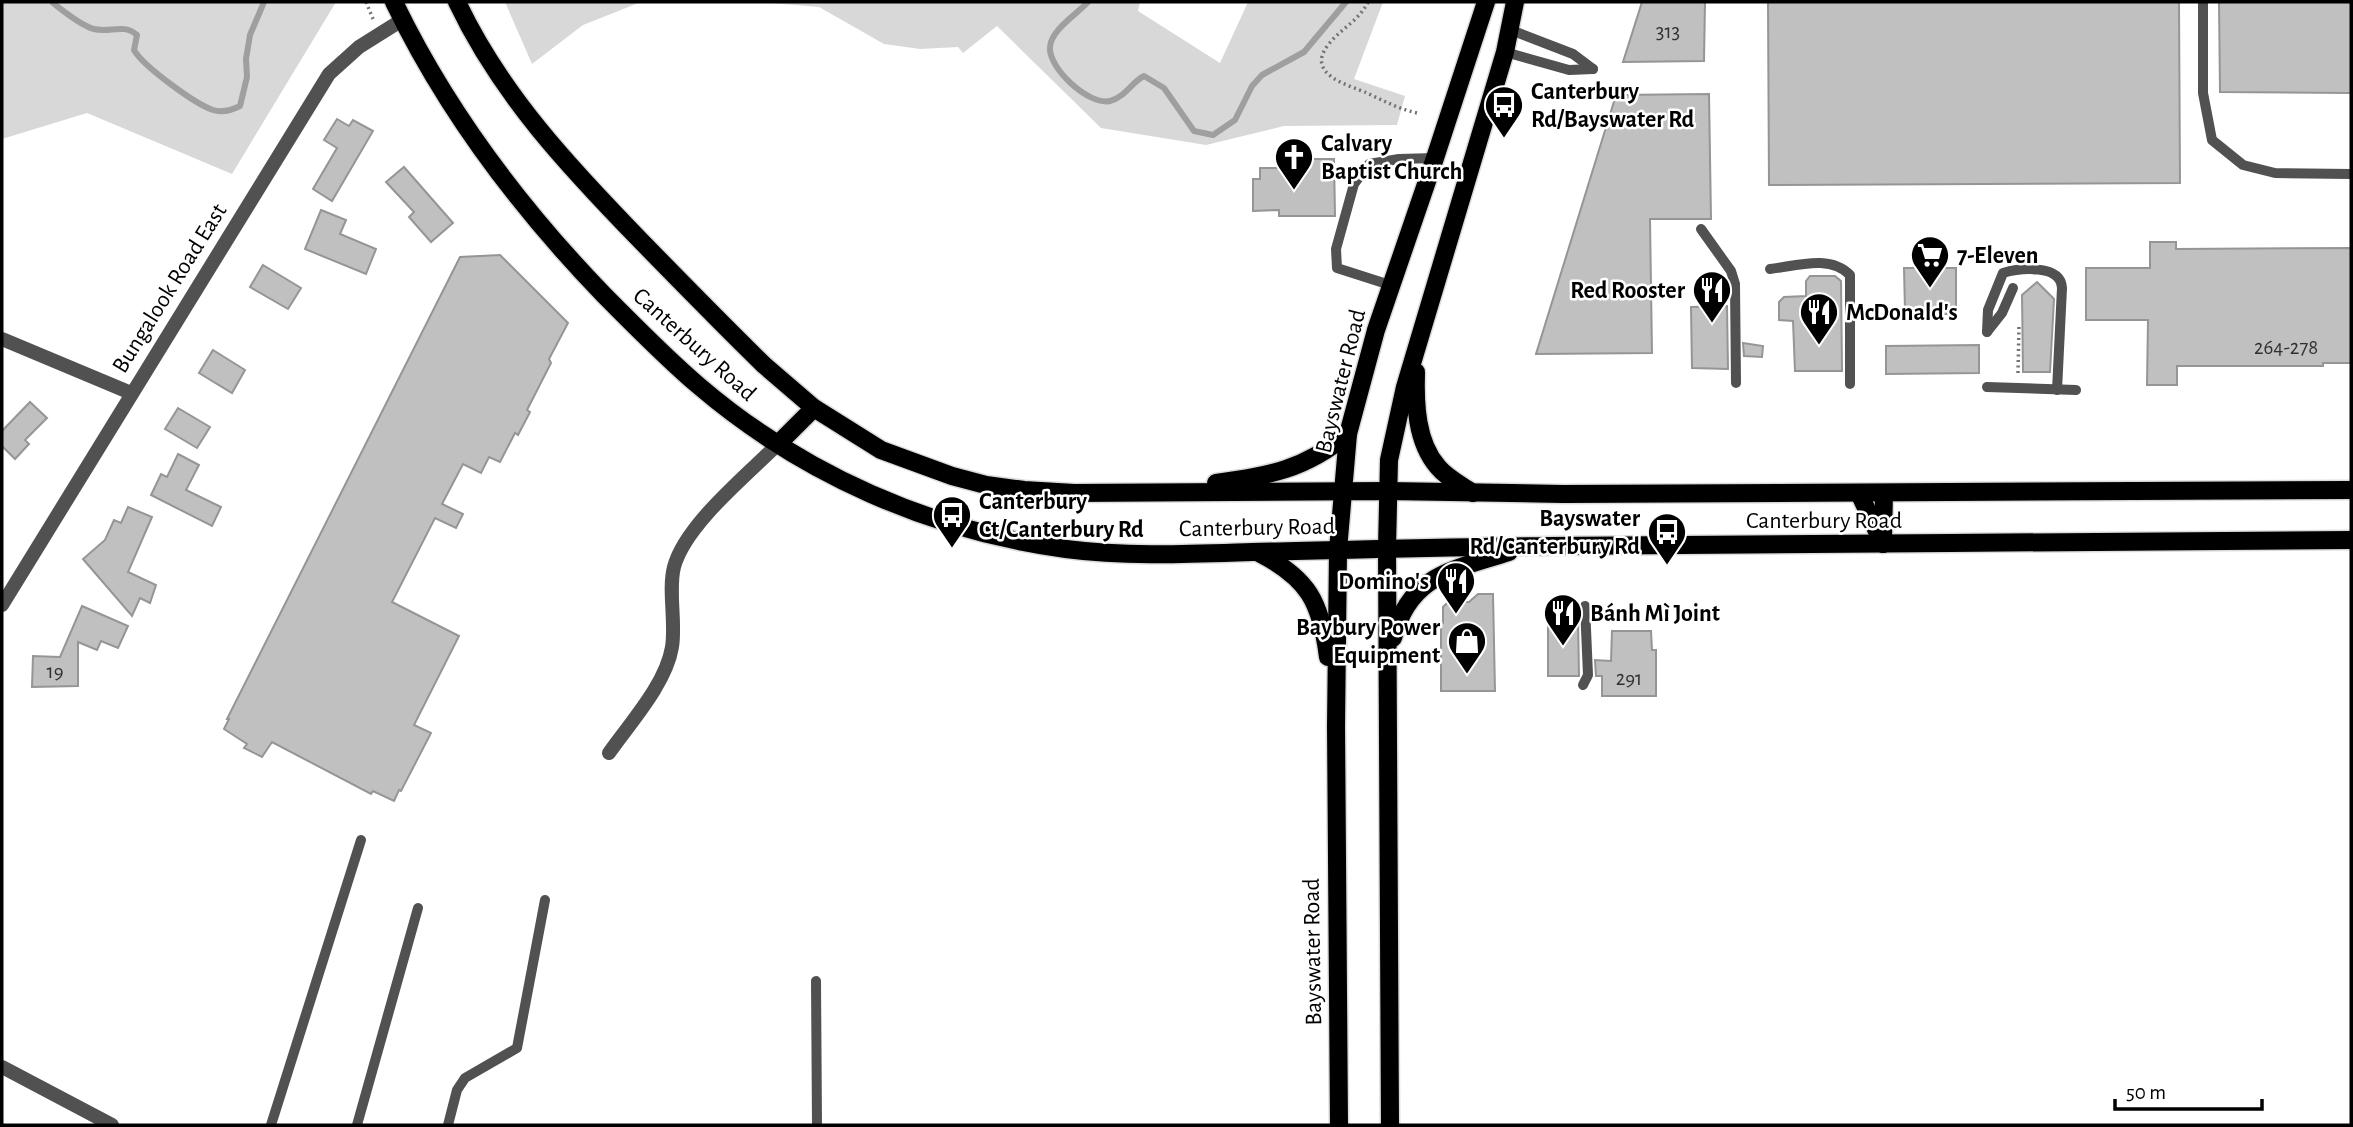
<svg xmlns="http://www.w3.org/2000/svg" width="2353" height="1127" viewBox="0 0 2353 1127" font-family="'Alegreya Sans',sans-serif">
<rect width="100%" height="100%" fill="#fff"/>
<g fill="#d8d8d8">
<path d="M2 2H336L232 174 87 113 2 139Z"/>
<path d="M505 2H641L583 25 532 64Z"/>
<path d="M760 2H1140L1138 11 1220 63 1248 2H1383L1354 79 1405 96 1397 125 1284 126 1206 145 1101 128 997 26 963 53 958 47 920 49 884 44 819 7Z"/>
</g>
<g fill="none" stroke-linecap="round" stroke-linejoin="round">
<g stroke="#9f9f9f" stroke-width="6">
<path d="M52 2C63 11 80 25 94 29 110 33 124 23 137 35L134 50C143 66 195 104 213 110 222 113 232 110 240 106L247 77 246 59 250 35 264 2"/>
<path d="M1088 2C1077 14 1051 30 1050 47 1048 68 1089 106 1110 101 1124 98 1132 82 1144 76L1164 88 1194 131 1213 135 1235 120 1252 86 1262 75 1304 52 1346 2"/>
</g>
</g>
<g fill="#c0c0c0" stroke="#959595" stroke-width="2">
<path d="M1642 2H1705L1704 61 1623 62Z"/>
<path d="M1768 2H2179L2180 183 1769 185Z"/>
<path d="M2219 2H2351V93L2220 92Z"/>
<path d="M1709 94 1711 219H1650L1652 353 1536 354 1616 95Z"/>
<path d="M337 119 349 126 353 120 373 131 332 201 313 189 337 148 324 140Z"/>
<path d="M1288 159H1334L1335 216H1279V210L1253 211V179H1260V168H1288Z"/>
<path d="M404 167 453 223 431 242 409 217 414 212 386 182Z"/>
<path d="M321 210 346 220 340 234 376 249 366 274 305 249Z"/>
<path d="M2150 242H2176V249L2351 248V363H2323V366H2177V385H2147L2148 320H2086V268H2150Z"/>
<path d="M500 255 568 323 549 359 551 363 527 410 530 412 518 435 515 433 500 462 489 457 481 473 463 464 442 504 463 514 456 528 435 518 392 602 459 636 414 725 431 733 401 791 399 790 394 801 373 791 371 794 272 742 262 757 244 748 247 744 224 729 229 719H227L460 257Z"/>
<path d="M263 265 301 288 288 309 250 287Z"/>
<path d="M1904 268H1956V309H1951L1950 314H1911V312H1908L1905 310Z"/>
<path d="M1810 276H1835L1841 281 1842 371H1795L1793 321 1779 320V302L1784 297 1806 296V281Z"/>
<path d="M2037 282 2054 299 2050 372H2023L2022 295Z"/>
<path d="M1727 306 1728 369 1692 368 1691 307Z"/>
<path d="M1743 343 1763 346 1762 357 1744 356Z"/>
<path d="M1979 345V373L1886 374V346Z"/>
<path d="M213 350 245 370 232 393 199 373Z"/>
<path d="M30 402 47 418 25 440 29 444 15 459 2 446V431Z"/>
<path d="M178 408 210 427 197 448 165 429Z"/>
<path d="M178 454 199 465 186 490 221 507 212 526 151 495 161 474 167 477Z"/>
<path d="M128 507 152 517 128 572 156 585 150 603 140 598 132 616 83 559 105 540 114 520 121 523Z"/>
<path d="M1478 594H1493L1495 691H1441V623H1443V607L1448 602H1469Z"/>
<path d="M82 606 128 626 118 648 101 641 97 650 78 642V686L32 687 33 656 60 657Z"/>
<path d="M1548 617H1578L1579 676H1548Z"/>
<path d="M1612 631H1651L1652 650H1656V696H1602V676H1596L1595 660 1611 661Z"/>
</g>
<g fill="none" stroke-linecap="round" stroke-linejoin="round">
<g stroke="#dbdbdb" stroke-width="21">
<g id="primary">
<path d="M394 2C447 112 519 207 604 295 635 326 666 358 699 386 802 474 931 531 1066 549 1127 557 1190 554 1252 552 1351 550 1450 547 1549 546 1816 544 2084 542 2351 540"/>
<path d="M457 2C501 95 570 168 641 241 681 282 722 324 764 365L814 408 881 450 952 476 986 485 1024 490 1074 493 1388 491 1563 494 2351 490"/>
<path d="M1416 372C1415 403 1416 442 1438 467 1447 478 1461 485 1473 493"/>
<path d="M778 444 814 408"/>
<path d="M1216 483C1270 475 1304 470 1348 434"/>
<path d="M1859 493 1883 544"/>
<path d="M1883 538 1884 493"/>
<path d="M1259 553C1308 578 1321 602 1328 657"/>
<path d="M1393 638C1410 574 1454 570 1509 552"/>
<path d="M1339 1125 1336 726 1338 550 1348 434 1376 330 1435 158 1486 2"/>
<path d="M1390 1125 1387 548 1389 460 1405 387 1505 52 1515 2"/>
</g>
</g>
<g stroke="#737373" stroke-width="3.5" stroke-dasharray="2 3.5" stroke-linecap="butt">
<path d="M366 2 373 19"/>
<path d="M1368 2C1359 21 1340 29 1328 45 1305 75 1349 85 1367 93 1384 101 1399 109 1417 113"/>
<path d="M2018 373 2019 325"/>
</g>
<g stroke="#515151" stroke-width="10">
<path d="M2203 2V93L2212 140 2243 165 2275 173 2351 174"/>
<path d="M1511 30 1573 54 1593 69"/>
<path d="M1505 52 1569 70 1593 69"/>
<path d="M1701 229 1731 271 1735 284 1736 383"/>
<path d="M1770 269C1796 266 1830 254 1850 275V384"/>
<path d="M1390 285 1337 268 1336 249 1354 184 1369 164 1399 159 1435 158"/>
<path d="M1987 332 1988 310 2003 273C2020 268 2061 264 2062 288L2057 390"/>
<path d="M1987 332 2002 313 2013 288"/>
<path d="M1987 387 2076 390"/>
<path d="M1583 685 1588 675 1585 606"/>
<path d="M816 981 817 1125"/>
<path d="M271 1125 361 840"/>
<path d="M357 1125 418 908"/>
<path d="M448 1125 457 1090 465 1078 517 1048 545 900"/>
</g>
<g stroke="#515151" stroke-width="14">
<path d="M2 339 131 393"/>
<path d="M2 605 329 74 359 47 402 20"/>
<path d="M609 753C630 723 666 684 672 647 676 622 668 590 674 567 685 525 747 475 778 444"/>
<path d="M2 1067 112 1125"/>
</g>
<use href="#primary" stroke="#000" stroke-width="18"/>
</g>
<defs>
<g id="bus-pin" transform="scale(2.0125)"><path d="M0 17L-7.5 6A9.5 9.5 0 1 1 7.5 6Z" fill="#000" stroke="#fff"/><path d="M-5-6H5V4H4V6H2V4H-2V6H-4V4H-5ZM-3.5-4V0h7V-4ZM-3.5 1.2v1.5H-2V1.2ZM2 1.2v1.5H3.5V1.2Z" fill="#fff"/></g>
<g id="church-pin" transform="scale(2.0125)"><path d="M0 17L-7.5 6A9.5 9.5 0 1 1 7.5 6Z" fill="#000" stroke="#fff"/><path d="M-1.2-6h2.4v3.5h3.3v2.4h-3.3V6h-2.4V-.1h-3.3v-2.4h3.3Z" fill="#fff"/></g>
<g id="supermarket-pin" transform="scale(2.0125)"><path d="M0 17L-7.5 6A9.5 9.5 0 1 1 7.5 6Z" fill="#000" stroke="#fff"/><path d="M-6-5.5h2.5l.6 2H6L4.5 2H-2.5L-4.4-4H-6ZM-1.5 3.2a1.3 1.3 0 1 0 .1 0ZM3 3.2a1.3 1.3 0 1 0 .1 0Z" fill="#fff"/></g>
<g id="restaurant-pin" transform="scale(2.0125)"><path d="M0 17L-7.5 6A9.5 9.5 0 1 1 7.5 6Z" fill="#000" stroke="#fff"/><path d="M-5-6h1v4h1v-4h1v4h1v-4h1v5L-1.5 .5V6h-2V.5L-5-1ZM5-6V6H3V1.5H1.5Q1.5-4 5-6Z" fill="#fff"/></g>
<g id="shop-pin" transform="scale(2.0125)"><path d="M0 17L-7.5 6A9.5 9.5 0 1 1 7.5 6Z" fill="#000" stroke="#fff"/><path d="M-5-2.5h2.3a2.7 3.5 0 0 1 5.4 0H5L5.5 6h-11ZM-1.5-2.5h3a1.5 2.3 0 0 0-3 0Z" fill="#fff"/></g>
</defs>
<g fill-rule="evenodd">
<use href="#bus-pin" x="1504" y="105"/>
<use href="#church-pin" x="1294" y="157"/>
<use href="#supermarket-pin" x="1930" y="255"/>
<use href="#restaurant-pin" x="1712" y="290"/>
<use href="#restaurant-pin" x="1819" y="312"/>
<use href="#bus-pin" x="952" y="515"/>
<use href="#bus-pin" x="1667" y="532"/>
<use href="#restaurant-pin" x="1456" y="581"/>
<use href="#restaurant-pin" x="1563" y="613"/>
<use href="#shop-pin" x="1467" y="641"/>
</g>
<g text-anchor="middle" stroke-width="5" stroke-linejoin="round" paint-order="stroke">
<g font-size="21" fill="#303030">
<text x="1668" y="38">313</text>
<text x="2286" y="354">264-278</text>
<text x="55" y="678">19</text>
<text x="1629" y="685">291</text>
</g>
<g font-size="24" font-weight="bold" fill="#000" stroke="#fff" text-anchor="start">
<text x="1531" y="99">Canterbury<tspan x="1531" dy="28">Rd/Bayswater Rd</tspan></text>
<text x="1321" y="151">Calvary<tspan x="1321" dy="28">Baptist Church</tspan></text>
<text x="1957" y="263">7-Eleven</text>
<text x="1685" y="298" text-anchor="end">Red Rooster</text>
<text x="1846" y="320">McDonald's</text>
<text x="979" y="509">Canterbury<tspan x="979" dy="28">Ct/Canterbury Rd</tspan></text>
<text x="1640" y="526" text-anchor="end">Bayswater<tspan x="1640" dy="28">Rd/Canterbury Rd</tspan></text>
<text x="1429" y="589" text-anchor="end">Domino's</text>
<text x="1590" y="621">Bánh Mì Joint</text>
<text x="1440" y="635" text-anchor="end">Baybury Power<tspan x="1440" dy="28">Equipment</tspan></text>
</g>
<g font-size="24" fill="#000" stroke="#fff">
<text transform="translate(169 288) rotate(-58)" y="8">Bungalook Road East</text>
<text transform="translate(695 344) rotate(42)" y="8">Canterbury Road</text>
<text transform="translate(1340 381) rotate(-76)" y="8">Bayswater Road</text>
<text x="1824" y="528">Canterbury Road</text>
<text transform="translate(1257 527) rotate(-1)" y="8">Canterbury Road</text>
<text transform="translate(1312 952) rotate(-91)" y="8">Bayswater Road</text>
</g>
</g>
<rect width="2353" height="1127" fill="none" stroke="#000000" stroke-width="7"/>
<path d="M2115 1099v10h147v-10" fill="none" stroke="#000000" stroke-width="3.5"/>
<text x="2126" y="1099" font-size="21" fill="#000000" stroke="#ffffff" stroke-width="5" paint-order="stroke">50 m</text>
</svg>
